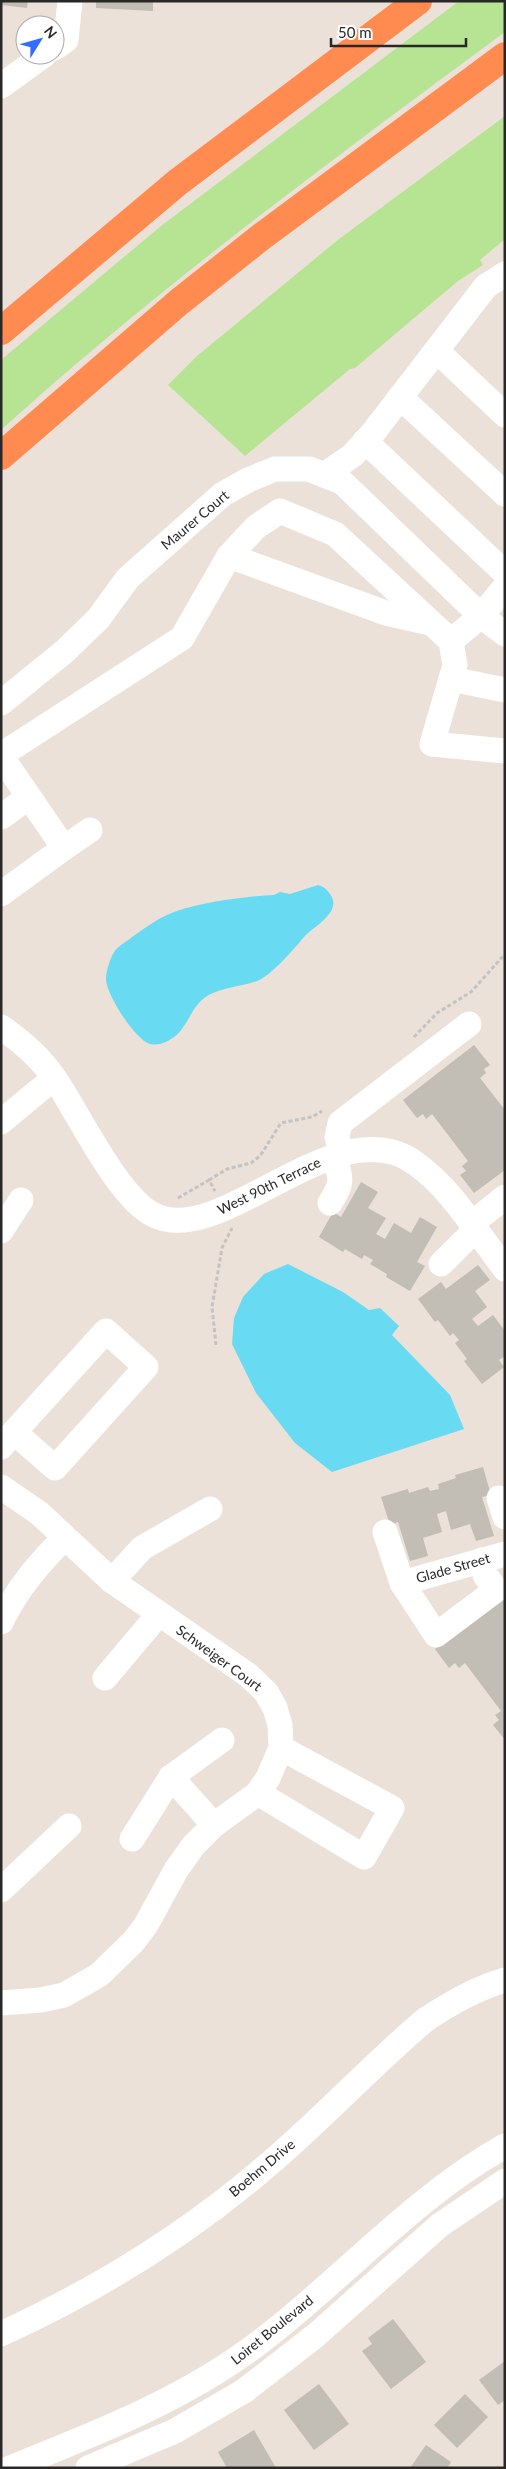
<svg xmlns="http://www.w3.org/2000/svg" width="506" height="2469" viewBox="0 0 506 2469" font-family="Lato,sans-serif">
<rect width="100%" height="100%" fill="#ebe1d9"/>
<g fill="#b6e493">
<path d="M459 1H505V32C333 159 160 286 1 430V360L161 226Z"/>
<path d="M505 116V239L480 260 483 265 458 281 355 368 350 369 245 456 168 385 197 356 339 239Z"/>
</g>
<g fill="#68daf1">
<path d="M318 885C323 886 327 889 330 894 343 912 314 926 304 937 293 950 272 975 257 981 240 987 223 987 207 996 191 1006 188 1027 174 1037 167 1042 159 1046 150 1044 135 1040 107 995 106 980 106 972 109 962 113 954 117 946 125 943 132 937 144 929 154 921 167 915 192 903 247 896 274 895L280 892 290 894Z"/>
<path d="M288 1264 343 1292 369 1310 380 1308 399 1326 392 1335 450 1395 464 1429 332 1472 295 1443 256 1393 232 1344 234 1318 243 1297 264 1274Z"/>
</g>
<g fill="#c2bdb5">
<path d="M1 1H28L27 8 1 5Z"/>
<path d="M96 1H153V11L96 8Z"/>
<path d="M474 1045 490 1065 484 1069 486 1073 480 1078 505 1110V1170L474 1193 460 1175 466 1171 462 1166 468 1161 432 1114 426 1119 423 1114 417 1118 403 1100Z"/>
<path d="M361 1182 378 1192 368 1208 386 1218 376 1234 385 1239 394 1223 411 1233 420 1217 437 1227 417 1262 425 1266 410 1291 386 1277 387 1274 370 1264 373 1260 364 1255 362 1259 345 1249 343 1252 319 1237 333 1212 341 1217Z"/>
<path d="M478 1265 490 1280 475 1291 487 1307 472 1319 478 1326 493 1315 505 1331V1356L499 1360 504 1367 482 1384 464 1361 467 1359 455 1343 459 1340 453 1333 450 1336 438 1320 435 1322 418 1299 441 1282 446 1289Z"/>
<path d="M483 1467 491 1495 482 1497 494 1536 476 1541 470 1524 451 1530 446 1511 437 1514 442 1532 423 1538 428 1556 410 1561 398 1522 390 1525 381 1497 408 1489 409 1493 428 1487 430 1491 439 1489 438 1484 456 1478 455 1475Z"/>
<path d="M505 1596V1740L493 1725 499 1720 495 1715 501 1711 465 1663 459 1668 455 1663 449 1668 435 1649Z"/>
<path d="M393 2319 426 2362 391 2389 362 2351 372 2344 368 2338Z"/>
<path d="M505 2361V2400L498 2405 479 2380Z"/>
<path d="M319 2384 349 2424 314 2450 284 2410Z"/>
<path d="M465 2394 488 2417 457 2448 434 2425Z"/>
<path d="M254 2430 276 2468H227L218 2452Z"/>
<path d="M426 2445 451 2462 447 2468H410Z"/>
</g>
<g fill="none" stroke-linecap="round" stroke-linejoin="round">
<g stroke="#c3c3c3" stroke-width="3" stroke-dasharray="4 2.5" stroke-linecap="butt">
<path d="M414 1037 437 1013 471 992 505 954"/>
<path d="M209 1180 227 1169 251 1163 260 1156 281 1123 312 1117 322 1111"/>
<path d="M178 1198 209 1180 215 1191"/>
<path d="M216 1345 212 1307 222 1248 232 1228"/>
</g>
<g stroke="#fff" stroke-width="25">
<path d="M55 48 66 40 70 1"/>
<path d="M1 86 44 55"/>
<path d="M437 351 505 415"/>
<path d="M400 397 505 494"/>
<path d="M365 441 505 573"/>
<path d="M324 475 353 455 372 434 486 286 505 274"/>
<path d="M229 556 386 613 430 623"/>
<path d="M451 641 455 665 432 744 505 751"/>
<path d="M451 679 505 690"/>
<path d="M1 703 65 651 98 619 128 578 198 516 223 494 248 480 275 469H309L342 482 481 616 505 634"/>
<path d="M1 755 182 638 229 556 256 527 280 511 335 534 451 641 481 616 505 587"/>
<path d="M1 756 64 848 1 894"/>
<path d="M1 817 29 797"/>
<path d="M64 848 90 830"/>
<path d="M1 1027C22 1042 40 1057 55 1079 79 1114 118 1198 154 1215 222 1249 337 1106 415 1163 452 1189 477 1233 505 1269"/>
<path d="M1 1122 54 1078"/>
<path d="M342 1155 337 1137 340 1123 469 1024"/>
<path d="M330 1203C343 1182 342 1180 334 1157"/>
<path d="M471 1224 505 1197"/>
<path d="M1 1231 21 1200"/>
<path d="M441 1264 475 1230"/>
<path d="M1 1447 14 1432 106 1331 146 1367 55 1468 14 1432"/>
<path d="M1 1487 39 1513 112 1581 248 1675 266 1692 275 1708 280 1725 281 1748 268 1778 258 1793 214 1825 193 1846 176 1870 146 1925 133 1942 99 1975 64 1995 41 2000 1 2003"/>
<path d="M499 1498 505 1517"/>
<path d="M385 1532 402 1583 436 1635 496 1590 485 1575 482 1560"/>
<path d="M112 1581 142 1548 210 1509"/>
<path d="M402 1583 505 1554"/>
<path d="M1 1622C18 1587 38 1565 64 1538"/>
<path d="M105 1678 158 1615"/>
<path d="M171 1777 222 1740"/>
<path d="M258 1793 364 1857 392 1808 281 1748"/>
<path d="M132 1839 171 1777 214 1825"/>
<path d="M1 1890 69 1826"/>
<path d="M1 2334C97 2290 189 2233 269 2164 323 2118 371 2066 425 2020 451 2003 475 1989 505 1980"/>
<path d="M10 2468C97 2433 184 2400 260 2342 343 2279 412 2198 505 2146"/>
<path d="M88 2468 175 2431 244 2391 315 2336 440 2225 505 2181"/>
</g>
<g stroke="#ff8b50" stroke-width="28">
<path d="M1 331 178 182 418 1"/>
<path d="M1 456 179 302 261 237 505 56"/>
</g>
</g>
<g text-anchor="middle" stroke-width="4.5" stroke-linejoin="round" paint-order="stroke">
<g font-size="14" fill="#282828" stroke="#fff">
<text transform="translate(195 520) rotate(-40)" y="5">Maurer Court</text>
<text transform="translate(269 1186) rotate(-26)" y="5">West 90th Terrace</text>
<text transform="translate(453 1568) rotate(-16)" y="5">Glade Street</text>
<text transform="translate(219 1658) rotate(36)" y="5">Schweiger Court</text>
<text transform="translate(262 2168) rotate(-40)" y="5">Boehm Drive</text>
<text transform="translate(272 2330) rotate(-39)" y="5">Loiret Boulevard</text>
</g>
</g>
<rect width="506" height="2469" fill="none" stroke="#282828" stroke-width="5"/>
<g transform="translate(40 40) rotate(53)"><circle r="24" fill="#ffffff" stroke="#a9a9a9"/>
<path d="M0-4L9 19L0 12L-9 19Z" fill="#336cfe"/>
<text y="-8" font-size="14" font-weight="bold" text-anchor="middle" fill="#282828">N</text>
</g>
<path d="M331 38v8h135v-8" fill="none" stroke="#282828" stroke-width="2.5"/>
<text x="338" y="38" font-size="15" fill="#282828" stroke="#ffffff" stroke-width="4" paint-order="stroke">50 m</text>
</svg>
